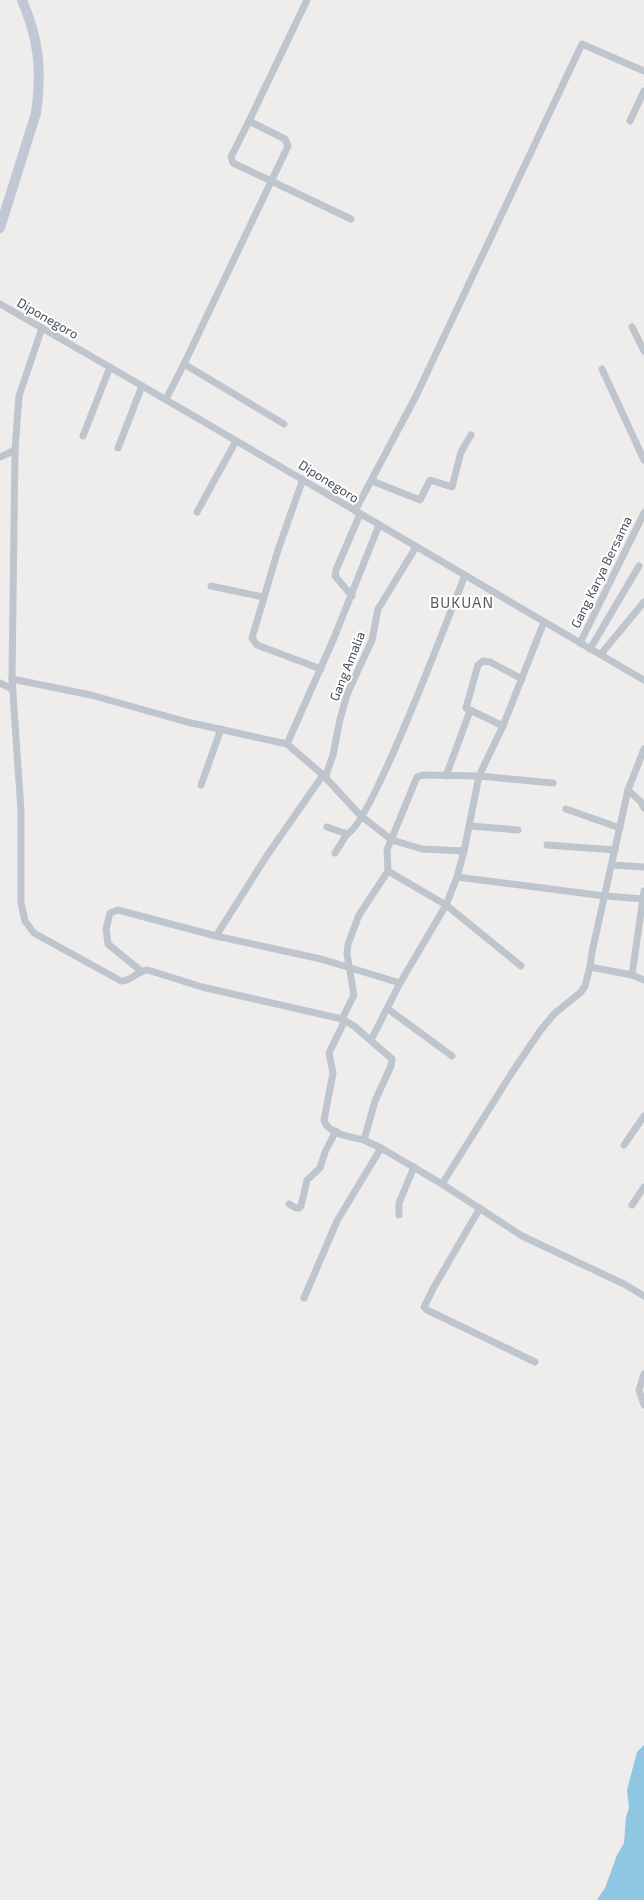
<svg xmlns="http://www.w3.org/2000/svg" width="644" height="1900" viewBox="0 0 644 1900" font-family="'Exo 2',sans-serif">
<rect width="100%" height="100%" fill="#efedec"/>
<path fill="#8fc6e2" d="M644 1745V1900H597L605 1888 617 1855 624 1843 626 1817 629 1808 627 1790 637 1752Z"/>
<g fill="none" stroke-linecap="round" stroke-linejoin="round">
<g stroke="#bfc5cd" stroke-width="7">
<path d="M249 121 231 157 233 163 351 219"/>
<path d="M630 121 644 91"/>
<path d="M0 304C216 427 429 555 644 680"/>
<path d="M632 327 644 351"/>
<path d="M42 328 19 396 15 450 12 679 21 811V903L25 921 34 933 121 981C132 981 138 970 148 970L202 987 342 1019 354 1026 392 1059 391 1066 375 1101 364 1140 381 1148"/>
<path d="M184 364 284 424"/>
<path d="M602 369 644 460"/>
<path d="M166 399 184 364 288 146 285 139 249 121 307 0"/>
<path d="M83 436 110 367"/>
<path d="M118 448 142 386"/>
<path d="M0 457 15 450"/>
<path d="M303 479 278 550 252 638 257 645 321 669"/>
<path d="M372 481 420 500 430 480 452 487 461 452 471 435"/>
<path d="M355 511 416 396 582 44 644 71"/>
<path d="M197 512 236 441"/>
<path d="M211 586 263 597"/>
<path d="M352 596 335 576 336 570 360 514"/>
<path d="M580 643 644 513"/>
<path d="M590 649 639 566"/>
<path d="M601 654 644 602"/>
<path d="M12 679 91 695 187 722 287 744 323 775 361 816 392 840 422 849 464 851"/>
<path d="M0 683 12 689"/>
<path d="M503 726 466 708 478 665 483 661 490 662 522 679"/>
<path d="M287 744 334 638 379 525"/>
<path d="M446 776 470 711"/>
<path d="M325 778 333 755 340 719 348 692 372 640 378 609 416 547"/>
<path d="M201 785 221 729"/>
<path d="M628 790 641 802 644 808"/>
<path d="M566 809 620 828"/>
<path d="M470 826 518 830"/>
<path d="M327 827 347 834C371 825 451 610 465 575"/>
<path d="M547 845 615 850"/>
<path d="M335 853 347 834"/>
<path d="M612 865 644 867"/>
<path d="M388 871 446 905 521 966"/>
<path d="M457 877 605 896 644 899"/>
<path d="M216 936 321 959 400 983 371 1040"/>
<path d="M590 967 632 975 644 980"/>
<path d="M141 971 108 944 106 929 110 913 118 910 216 936 268 854 323 775"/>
<path d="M632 975 644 891"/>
<path d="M400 983 446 905 457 877 464 851 479 776 503 726 544 622"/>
<path d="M388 1009 452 1056"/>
<path d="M342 1019 354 995 347 954 348 944 359 915 388 871 387 850 417 777 423 775 479 776 553 783"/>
<path d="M345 1020 329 1053 333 1073 324 1120C327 1134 352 1137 364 1140"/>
<path d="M624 1145 644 1116"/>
<path d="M442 1184 511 1074 540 1031 554 1014 581 992 585 986 590 967 592 952 628 790 644 749"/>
<path d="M289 1204 296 1208H299L301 1206 307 1180 320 1168 325 1152 336 1131"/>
<path d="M632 1205 644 1187"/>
<path d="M480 1208 434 1287 424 1307 427 1310 535 1362"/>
<path d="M399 1215V1203L414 1167"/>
<path d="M304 1298 337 1221 381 1148 442 1184 522 1236 624 1284 644 1296"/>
<path d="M644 1374 639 1390 644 1405"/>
</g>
<path stroke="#c1c7d4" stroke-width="10" d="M0 228 36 113C42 70 39 40 22 0"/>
</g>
<g text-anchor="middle" stroke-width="4" stroke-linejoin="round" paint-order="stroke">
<g font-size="13" fill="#474d58" stroke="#fff">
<text transform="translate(48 318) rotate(30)" y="5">Diponegoro</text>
<text transform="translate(329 481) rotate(32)" y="5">Diponegoro</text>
<text transform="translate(601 572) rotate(-64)" y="5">Gang Karya Bersama</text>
<text transform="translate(347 666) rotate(-68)" y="5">Gang Amalia</text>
</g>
<g font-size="15" letter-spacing="1" fill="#5a5c60" stroke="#fff">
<text x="462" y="608">BUKUAN</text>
</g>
</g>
</svg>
